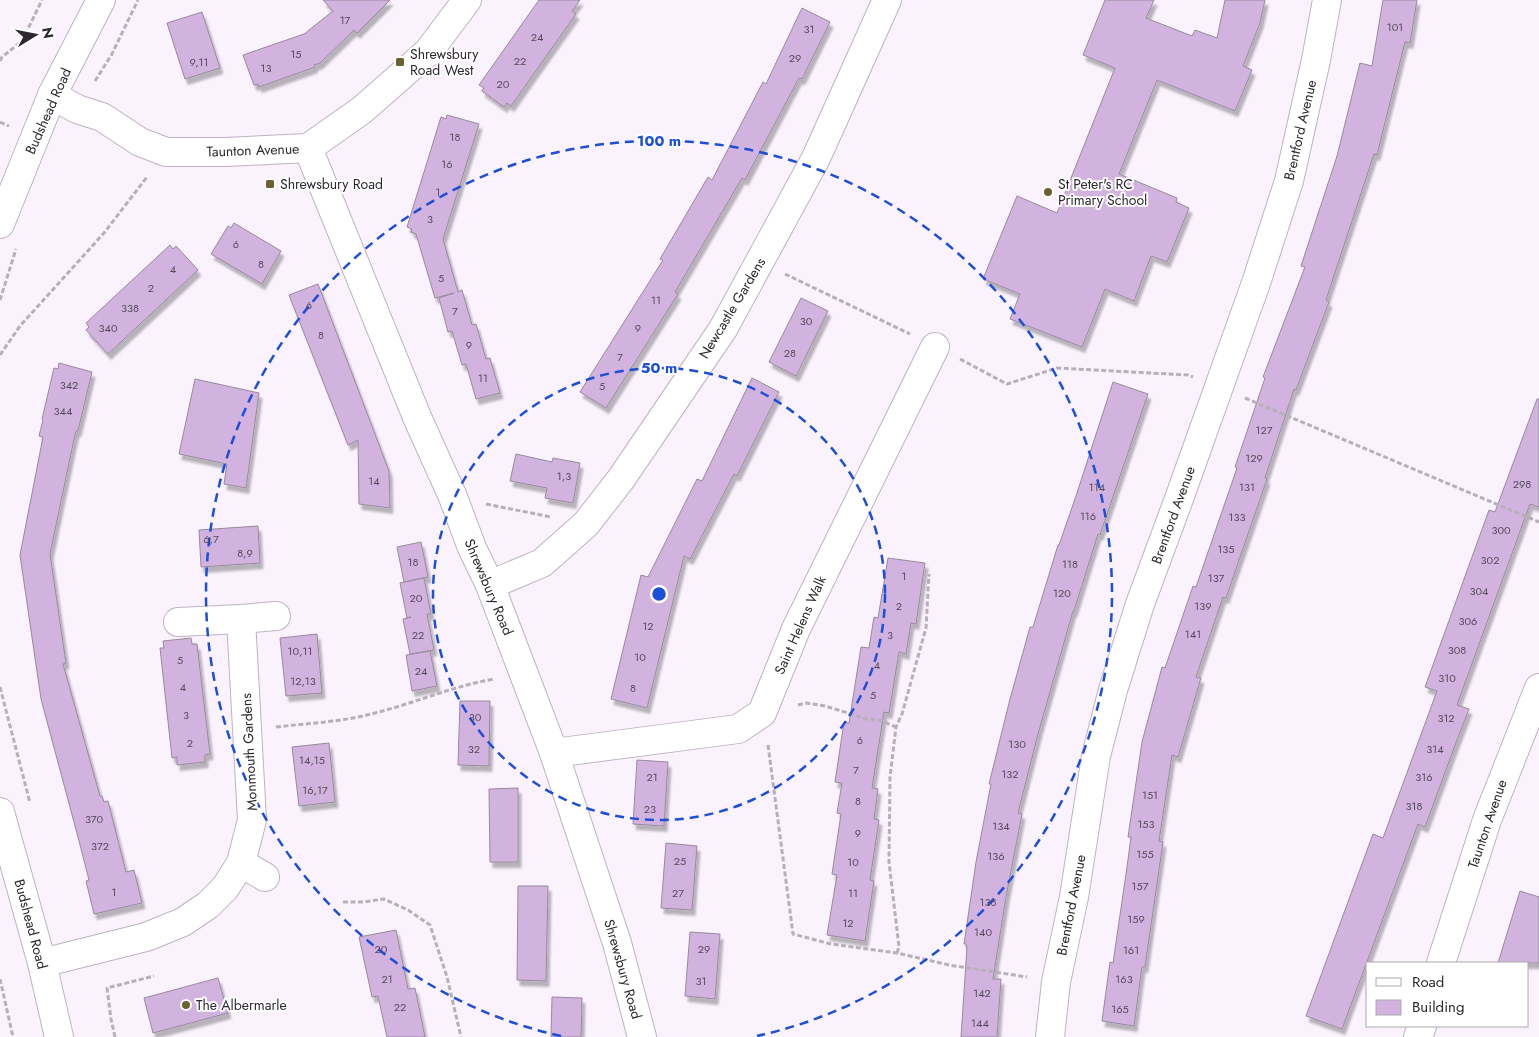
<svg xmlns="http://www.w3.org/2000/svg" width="1539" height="1037" viewBox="0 0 1539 1037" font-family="Jost,sans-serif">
<defs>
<filter id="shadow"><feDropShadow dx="3" dy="5.5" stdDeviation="1" flood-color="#0004"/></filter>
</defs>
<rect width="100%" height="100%" fill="#faf2fd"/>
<g fill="#d2b3df" stroke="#968a9b" filter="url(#shadow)">
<path d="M323 0H390L357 33 354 30 320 63 314 65 315 67 259 87 258 84 254 85 243 55 304 34 333 11Z"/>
<path d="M539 0H580L572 11 576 14 511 106 507 103 504 107 482 91 484 88 479 85Z"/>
<path d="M1105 0H1154L1146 18 1192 36 1195 30 1217 38 1225 0H1265L1260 23 1243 66 1252 70 1235 111 1157 80 1119 174 1177 198 1176 202 1189 208 1167 262 1151 256 1134 301 1105 289 1082 347 1010 319 1020 294 983 279 1017 196 1057 213 1115 68 1083 55Z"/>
<path d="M1383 0H1417L1410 43 1405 42 1377 155 1374 154 1326 300 1329 302 1296 390 1294 389 1265 478 1267 479 1226 598 1223 597 1196 677 1201 678 1178 757 1172 755 1159 841 1163 842 1145 967H1142L1134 1026 1102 1021 1110 962 1113 963 1127 867 1131 837H1128L1142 742 1162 667 1165 668 1193 586 1196 587 1237 468 1235 467 1265 378 1263 377 1305 267 1301 266 1337 156 1360 63 1372 66Z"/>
<path d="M802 8 830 22 802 79 799 78 745 180 742 178 675 292 678 294 606 408 580 392 663 260 660 259 708 177 712 180 763 82 766 84Z"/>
<path d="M202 12 220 68 185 79 167 23Z"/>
<path d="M447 115 479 124 443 239 458 292 462 290 472 325 476 324 486 359 490 358 500 393 476 399 466 364 462 365 452 331 448 332 439 298 454 293 435 298 416 234 411 232 412 229 407 227 441 117 446 119Z"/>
<path d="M234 223 281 251 262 284 211 254 228 226 231 228Z"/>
<path d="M170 245 173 249 176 246 198 270 108 354 86 330 89 327 86 323Z"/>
<path d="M318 284 389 471 390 508 359 504 358 440 348 445 289 295Z"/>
<path d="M801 298 828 311 796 376 769 362Z"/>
<path d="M59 363 92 372 78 431H76L73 444 50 554 66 663 63 664 100 796H102L104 802 108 801 126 872 134 870 142 903 94 914 86 881 89 880 78 837 41 699 20 555 43 437 39 436 43 420 42 419 54 368 58 369Z"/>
<path d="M752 378 779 392 737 476 734 474 690 559 684 556 647 708 611 699 641 575 648 577 697 479 702 481Z"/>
<path d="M195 379 259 393 246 488 224 484 227 464 179 454Z"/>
<path d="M1113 382 1148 394 1100 535 1098 534 1074 611H1073L1038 734 1018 813 1022 814 1006 897 993 979H1001L997 1037H961L967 947H966V944H964L976 862 991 784H989L1010 699 1030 627H1033L1058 545H1059L1076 496Z"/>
<path d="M1537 399H1539V507L1530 504 1457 705 1469 709 1457 740 1425 827 1418 824 1342 1029 1306 1016 1373 834 1383 838 1437 691 1425 687 1489 510 1495 512Z"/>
<path d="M516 454 552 462 553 458 580 463 573 503 545 498 547 488 510 481Z"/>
<path d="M258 526 260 563 201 567 199 530Z"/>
<path d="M421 542 428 577 404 582 397 547Z"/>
<path d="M888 558 925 563 916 624 911 623 906 654 899 652 889 713 884 712 872 788 878 789 874 819 879 820 870 880 874 881 865 941 827 935 837 875 832 874 841 814 837 813 842 783 835 782 844 722 849 723 861 647 869 648 874 617 878 618Z"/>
<path d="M424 578 431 614H427L434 650 410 654 403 619 411 617 407 618 400 583Z"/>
<path d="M317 634 322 693 286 696 280 638Z"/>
<path d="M191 638 192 644H197L210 754 205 755V762L177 765V757L172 758 160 648H164L163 641Z"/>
<path d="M430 651 437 686 412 691 406 655Z"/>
<path d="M460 701H490L489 766 458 765Z"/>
<path d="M329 743 335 802 299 806 292 747Z"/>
<path d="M637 760 668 762 664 826 633 824Z"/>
<path d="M518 788V862H490L489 789Z"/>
<path d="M666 843 697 846 692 910 661 908Z"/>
<path d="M518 886H548L546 981 517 980Z"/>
<path d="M1520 891 1539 897V963H1498Z"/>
<path d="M396 930 408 989 415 988 425 1037H387L378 996 372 997 359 937Z"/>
<path d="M690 932 720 934 715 999 685 996Z"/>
<path d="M218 978 228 1013 153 1033 144 998Z"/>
<path d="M552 997 582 998 581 1037H551Z"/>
</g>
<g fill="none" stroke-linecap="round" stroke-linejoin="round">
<g stroke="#bfb2c4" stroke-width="30">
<g id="minor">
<path d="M52 95 77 109 102 117 140 142 166 152H226L308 148 362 110 428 52 467 0"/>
<path d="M308 148 417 417 453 497 472 548 490 585 554 753 617 943 642 1037"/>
<path d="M0 224 52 95 101 0"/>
<path d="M490 585 542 563 586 524 621 479 723 329 816 158 887 0"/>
<path d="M178 622 241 619 276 616"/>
<path d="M554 753 738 729 762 713 796 629 935 347"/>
<path d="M0 812 42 963 59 1037"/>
<path d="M241 863 265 877"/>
<path d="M42 963 146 937 183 922 208 905 225 888 241 863 252 820 241 619"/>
<path d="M1441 963 1487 820 1539 688"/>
<path d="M1050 1037 1056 982 1074 897 1096 756 1113 690 1140 604 1180 496 1256 283 1289 181 1316 60 1327 0"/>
<path d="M1418 1037 1422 1026"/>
</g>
</g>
<g stroke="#b7b0ba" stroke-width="3" stroke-dasharray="5 2.5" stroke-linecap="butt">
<path d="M0 61 2 57 22 41 42 0"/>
<path d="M95 81 112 54 138 0"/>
<path d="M0 122 9 126"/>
<path d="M785 274 910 334"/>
<path d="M0 300 16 249"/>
<path d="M0 355 20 326 104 233 147 177"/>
<path d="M960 359 1007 384 1057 368 1188 375 1193 377"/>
<path d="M1245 398 1539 522"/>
<path d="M486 504 551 517"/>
<path d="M0 687 30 803"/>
<path d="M798 705 806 703 825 706 867 719 879 720 896 727"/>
<path d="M276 727C309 723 343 722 375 713 415 703 453 686 494 679"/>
<path d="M768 745 793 934 831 944 897 953 949 965 1027 977"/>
<path d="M343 902H363L384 899 408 910 430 925 447 977 461 1037"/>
<path d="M897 953 899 947 889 862 890 777 896 727 902 714 926 628 929 574"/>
<path d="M0 979 13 1037"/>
<path d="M115 1037 111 1019 107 988 154 976"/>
</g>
<use href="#minor" stroke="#fff" stroke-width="28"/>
</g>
<g fill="none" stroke="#1d4ed8" stroke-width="2.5" stroke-dasharray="9 6">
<circle cx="659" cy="594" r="226"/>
<path d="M561 1036A453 453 0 1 1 757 1036"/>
</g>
<g fill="#6b612e" stroke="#fff" stroke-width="2">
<rect x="395" y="57" width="10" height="10" rx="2.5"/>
<rect x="265" y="179" width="10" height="10" rx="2.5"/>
<circle cx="1048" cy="192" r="5"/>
<circle cx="186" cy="1005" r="5"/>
</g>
<g text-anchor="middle" stroke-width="4" stroke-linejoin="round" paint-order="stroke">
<g font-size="11" fill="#564b5b">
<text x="345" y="24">17</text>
<text x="1395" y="31">101</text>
<text x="809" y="33">31</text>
<text x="537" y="41">24</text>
<text x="296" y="58">15</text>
<text x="795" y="62">29</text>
<text x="520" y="65">22</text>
<text x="199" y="66">9,11</text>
<text x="266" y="72">13</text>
<text x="503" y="88">20</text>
<text x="455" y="141">18</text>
<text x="447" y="168">16</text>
<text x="438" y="196">1</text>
<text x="430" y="223">3</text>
<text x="236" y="248">6</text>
<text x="261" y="268">8</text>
<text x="173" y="273">4</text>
<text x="441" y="282">5</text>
<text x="151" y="292">2</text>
<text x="656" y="304">11</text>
<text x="309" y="309">6</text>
<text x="130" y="312">338</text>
<text x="455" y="315">7</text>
<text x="806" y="325">30</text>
<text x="108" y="332">340</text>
<text x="638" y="332">9</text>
<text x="321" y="339">8</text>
<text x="469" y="349">9</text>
<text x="790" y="357">28</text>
<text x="620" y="361">7</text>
<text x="483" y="382">11</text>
<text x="69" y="389">342</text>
<text x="602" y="390">5</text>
<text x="63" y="415">344</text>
<text x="1264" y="434">127</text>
<text x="1254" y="462">129</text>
<text x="564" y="480">1,3</text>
<text x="374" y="485">14</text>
<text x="1522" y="488">298</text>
<text x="1097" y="491">114</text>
<text x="1247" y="491">131</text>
<text x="1088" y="520">116</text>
<text x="1237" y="521">133</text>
<text x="1501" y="534">300</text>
<text x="211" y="543">6,7</text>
<text x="1226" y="553">135</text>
<text x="245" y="557">8,9</text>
<text x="1490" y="564">302</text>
<text x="413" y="566">18</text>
<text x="1070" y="568">118</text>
<text x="904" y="580">1</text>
<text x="1216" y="582">137</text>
<text x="1479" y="595">304</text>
<text x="1062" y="597">120</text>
<text x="416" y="602">20</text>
<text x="899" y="610">2</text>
<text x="1203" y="610">139</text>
<text x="1468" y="625">306</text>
<text x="648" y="630">12</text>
<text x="1193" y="638">141</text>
<text x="418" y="639">22</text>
<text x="890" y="639">3</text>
<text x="1457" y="654">308</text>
<text x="300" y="655">10,11</text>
<text x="640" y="661">10</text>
<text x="180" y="664">5</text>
<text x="877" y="669">4</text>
<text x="421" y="675">24</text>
<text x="1447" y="682">310</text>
<text x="303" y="685">12,13</text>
<text x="183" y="691">4</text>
<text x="633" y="692">8</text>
<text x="873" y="699">5</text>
<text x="186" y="719">3</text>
<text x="475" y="721">30</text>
<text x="1446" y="722">312</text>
<text x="860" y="744">6</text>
<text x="190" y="747">2</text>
<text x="1017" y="748">130</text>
<text x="474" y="753">32</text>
<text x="1435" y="753">314</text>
<text x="312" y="764">14,15</text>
<text x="856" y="774">7</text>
<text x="1010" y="778">132</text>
<text x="652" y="781">21</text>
<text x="1424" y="781">316</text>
<text x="315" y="794">16,17</text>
<text x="1150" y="799">151</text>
<text x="858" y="805">8</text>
<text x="1414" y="810">318</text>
<text x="650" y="813">23</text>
<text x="94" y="823">370</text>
<text x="1146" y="828">153</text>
<text x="1001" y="830">134</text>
<text x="858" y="837">9</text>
<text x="100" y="850">372</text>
<text x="1145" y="858">155</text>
<text x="996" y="860">136</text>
<text x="680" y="865">25</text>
<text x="853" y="866">10</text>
<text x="1140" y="890">157</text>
<text x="114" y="896">1</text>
<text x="678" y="897">27</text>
<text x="853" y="897">11</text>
<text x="988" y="906">138</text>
<text x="1136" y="923">159</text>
<text x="848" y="927">12</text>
<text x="983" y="936">140</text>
<text x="381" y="953">20</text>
<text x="704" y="953">29</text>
<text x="1131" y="954">161</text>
<text x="387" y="983">21</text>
<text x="1124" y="983">163</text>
<text x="701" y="985">31</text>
<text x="982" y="997">142</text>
<text x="400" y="1011">22</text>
<text x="1120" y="1013">165</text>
<text x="980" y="1027">144</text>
</g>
<g font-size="14" fill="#2c282f" stroke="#fff" text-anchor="start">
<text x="410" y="59">Shrewsbury<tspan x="410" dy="16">Road West</tspan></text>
<text x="280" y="189">Shrewsbury Road</text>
<text x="1058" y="189">St Peter's RC<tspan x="1058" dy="16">Primary School</tspan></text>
<text x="196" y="1010">The Albermarle</text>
</g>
<g font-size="14" fill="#2c282f" stroke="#fff">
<text transform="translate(48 111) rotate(-66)" y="5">Budshead Road</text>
<text transform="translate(1300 130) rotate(-77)" y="5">Brentford Avenue</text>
<text transform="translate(253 150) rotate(-2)" y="5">Taunton Avenue</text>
<text transform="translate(732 308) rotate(-59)" y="5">Newcastle Gardens</text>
<text transform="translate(1173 515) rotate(-70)" y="5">Brentford Avenue</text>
<text transform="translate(489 587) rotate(67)" y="5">Shrewsbury Road</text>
<text transform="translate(800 625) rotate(-66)" y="5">Saint Helens Walk</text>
<text transform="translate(249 752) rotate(-93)" y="5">Monmouth Gardens</text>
<text transform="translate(1487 824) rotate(-71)" y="5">Taunton Avenue</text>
<text transform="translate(1071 905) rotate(-79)" y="5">Brentford Avenue</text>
<text transform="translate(31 924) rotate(75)" y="5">Budshead Road</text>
<text transform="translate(623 969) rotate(74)" y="5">Shrewsbury Road</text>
</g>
</g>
<circle cx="659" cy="594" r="8" fill="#1d4ed8" stroke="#fff" stroke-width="2.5"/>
<g font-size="15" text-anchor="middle" font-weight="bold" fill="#1d4ed8" stroke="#fff" stroke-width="4" stroke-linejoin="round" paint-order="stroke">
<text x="659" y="146">100 m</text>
<text x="659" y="373">50 m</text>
</g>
<rect x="1366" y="962" width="162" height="65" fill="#ffffff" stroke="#aba9ac"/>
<rect x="1376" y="978" width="25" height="8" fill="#ffffff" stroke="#aba9ac"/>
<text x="1412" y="987" font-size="15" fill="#2c282f">Road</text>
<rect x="1376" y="1000" width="25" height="15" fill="#d2b3df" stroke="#aba9ac"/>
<text x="1412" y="1012" font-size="15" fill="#2c282f">Building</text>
<g transform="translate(35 35) rotate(80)" stroke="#ffffff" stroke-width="4" paint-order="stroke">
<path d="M0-4L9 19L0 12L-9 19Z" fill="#2c282f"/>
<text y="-8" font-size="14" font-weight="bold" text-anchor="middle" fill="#2c282f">N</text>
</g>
</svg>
